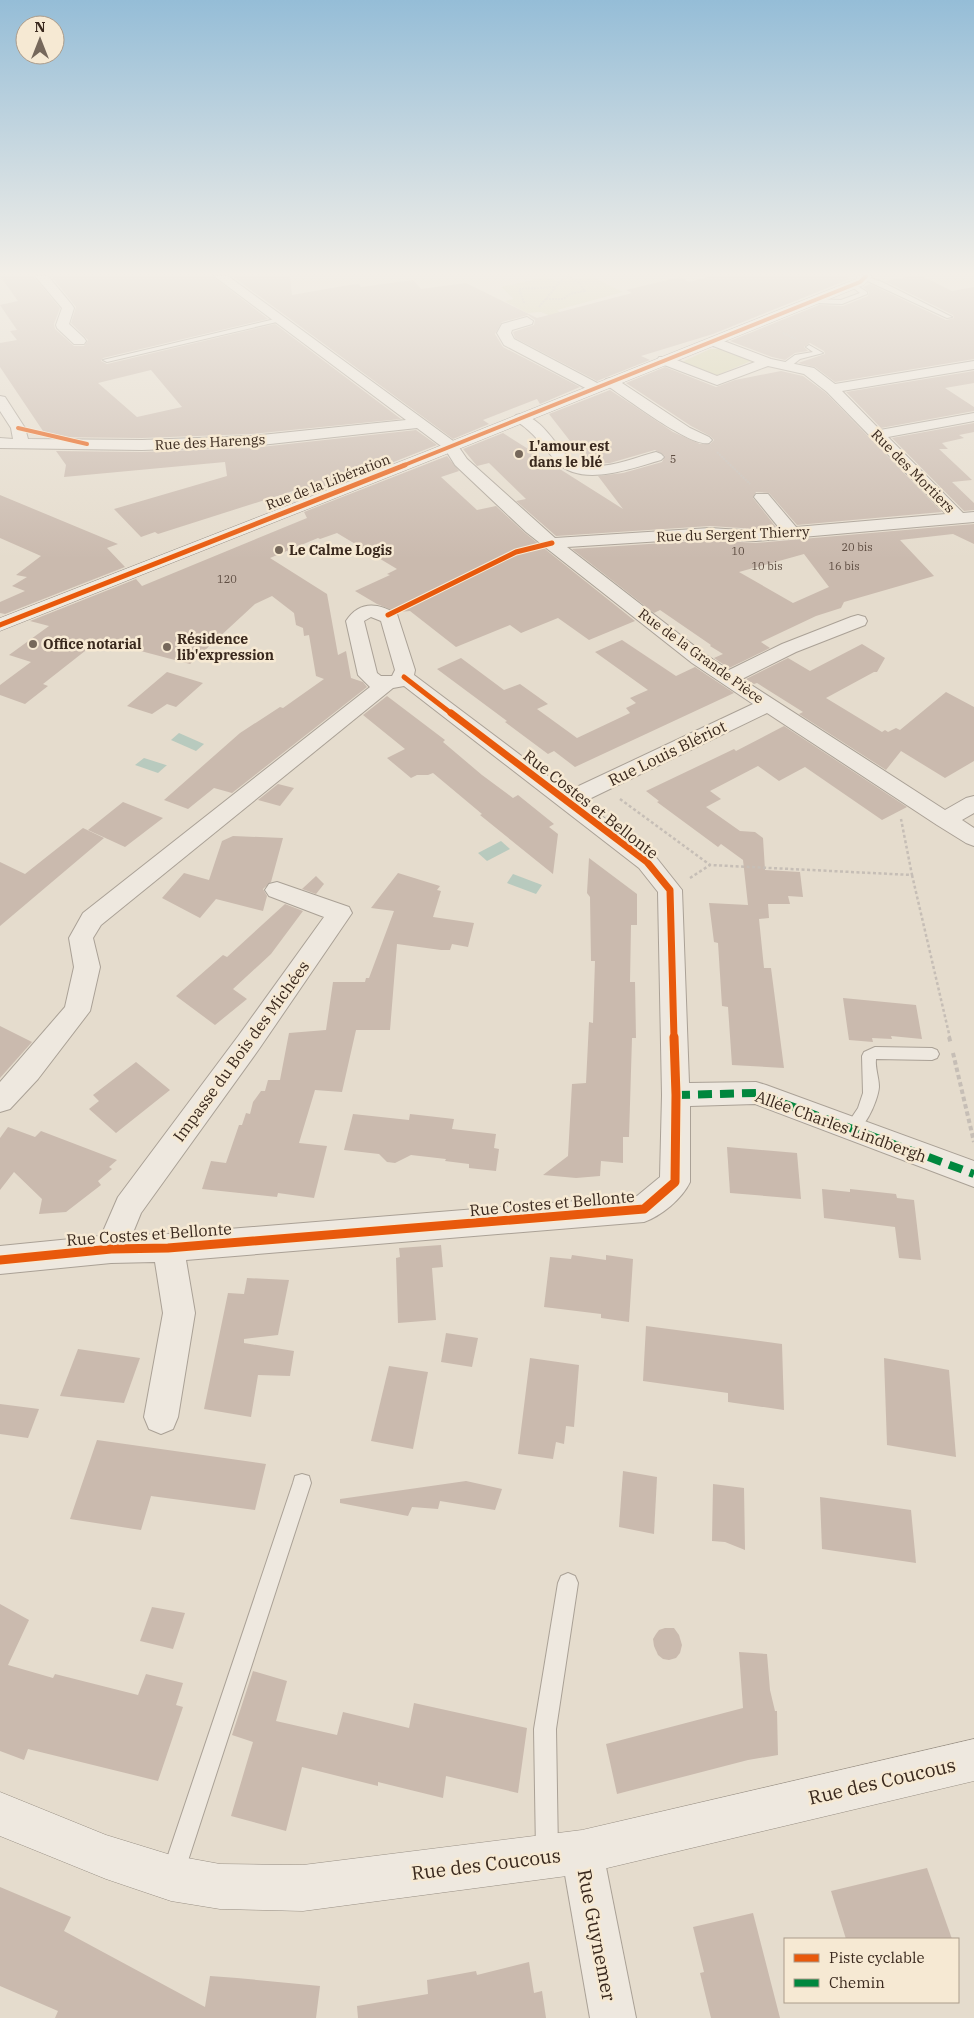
<svg xmlns="http://www.w3.org/2000/svg" width="974" height="2018" viewBox="0 0 974 2018" font-family="'IBM Plex Serif',serif">
<rect width="100%" height="100%" fill="#e5dccd"/>
<g fill="#d7d4af">
<path d="M545 277 557 281 592 277 623 292 557 310 562 314 553 317 541 312 527 313 505 301 514 299 501 287Z"/>
<path d="M710 349H721L751 361 715 376 683 364 682 362Z"/>
</g>
<g fill="#b8cabe">
<path d="M179 733 204 744 196 751 171 740Z"/>
<path d="M144 758 166 765H167L158 773 135 765Z"/>
<path d="M501 841 510 849 487 861 478 853Z"/>
<path d="M513 874 542 885 536 894 507 883Z"/>
</g>
<g fill="#cabaae" fill-rule="evenodd">
<path d="M0 276H33L60 308 54 324 55 329 74 346H84L88 340 71 323 76 307 51 276H212L268 319 103 358 101 361 107 364 275 324 401 419 252 434 142 438 47 437 0 367V343L17 340 10 331 17 330 0 305 18 301ZM151 370 182 407 137 417 98 383Z"/>
<path d="M232 276H290L292 295 349 285 359 284 361 287 413 280 421 289 466 283 537 318 632 293 626 290 680 277 689 282 711 276H845L850 279 713 334 641 356 650 360 597 381 515 338 513 332 534 325 535 320 528 315 502 322 495 334 503 347 580 387 540 404 537 399 483 420 489 424 453 439Z"/>
<path d="M911 276H922L952 291 974 287V359L835 382 815 367 798 363 825 354 824 351 810 343 804 347 808 351 795 353 785 360 772 357 730 341 819 305 843 306 868 296 869 292 863 287 870 284 946 320 954 318 953 315 885 281Z"/>
<path d="M665 367 716 387 735 380 781 371 803 376 826 393 942 512 797 525 769 493 756 492 753 498 776 527 756 529 710 526 556 536 516 501 526 499 489 463 477 466 463 449 503 433 623 509 598 476 623 473 662 462 665 456 655 450 610 463 588 464 549 414 610 390 673 432 700 444H710L714 440 710 436 691 426 626 383Z"/>
<path d="M974 371V383L945 388 974 407V411L881 428 846 392Z"/>
<path d="M974 423V432L959 435 964 438 942 443 948 449H939L972 480 952 482 974 503V510L964 511 892 438Z"/>
<path d="M416 430 437 445 299 499 296 490 158 534 155 532 141 537 114 509 227 476 225 462 64 477 66 465 56 451 142 452 252 448Z"/>
<path d="M447 456 459 471 441 477 477 510 496 506 525 533 635 621 589 640 558 618 521 633 510 625 456 647 410 611 397 612 377 604 355 591 390 575 387 574 397 569 337 533 320 539 318 538 270 558 327 594 338 655 346 651 351 678 363 682 367 687 232 793 214 788 188 809 164 800 240 733 280 707 283 708 324 679 316 676 309 635 304 636 303 628 296 625 294 613 272 596 255 604 190 664 99 640 43 684 48 686 25 704 0 695V685L31 662 9 655 49 626 30 621 136 579 142 586 307 518 304 512Z"/>
<path d="M0 495 118 544 107 548 125 567 5 614 0 613V602L25 591 12 586 27 577 16 575 41 556 0 538Z"/>
<path d="M974 524V544L953 534 900 540 934 576 844 602 841 608 816 616 761 642 770 648 729 668 714 658 723 654 710 646 711 645 660 610 654 613 572 549 710 540 756 543ZM804 554 829 587 793 603 739 572Z"/>
<path d="M622 640 676 676 695 667 734 693 575 767 554 751 548 754 505 722 507 721 437 669 461 658 504 690 520 684 548 704 537 709 577 738 630 713 626 708 636 703 630 698 648 690 595 652Z"/>
<path d="M862 644 885 658 877 672H874L826 698 882 732 885 730 888 732 896 728 900 730 946 692 974 707V761L945 778 901 751 886 770 799 714 803 712 757 683 754 684 746 679 788 658 810 671Z"/>
<path d="M167 672 203 683 176 707 167 704 152 714 127 706Z"/>
<path d="M387 696 445 740 443 742 482 775 513 798 518 795 554 824 549 827 558 834 553 874 480 815 482 814 433 773 428 775H417L411 778 387 758 405 749 363 715Z"/>
<path d="M784 726 907 807 882 820 805 767 779 781 758 766 710 791 721 799 706 807 740 831 755 832 763 838 765 870 800 872 803 897 788 896 790 904H768L769 918 759 919 764 968H771L784 1068 732 1065 728 1007 722 1006 718 943 714 942 709 903 748 905 743 860 721 844 718 847 657 802 659 801 646 791 734 749 736 751Z"/>
<path d="M278 784 294 788 280 806 258 800Z"/>
<path d="M123 802 163 818 125 847 88 830Z"/>
<path d="M83 828 104 838 0 926V862L25 874Z"/>
<path d="M233 836 283 838 271 882 263 889 267 896 263 911 216 899 200 918 162 898 184 873 209 880 222 841Z"/>
<path d="M589 858 637 894V925H631L630 982H635L636 1038H632L629 1137H623V1163L601 1161 600 1176 576 1178 543 1175 568 1156 572 1084 586 1083 589 1022 593 1023 595 961H591L590 897 587 893Z"/>
<path d="M398 873 440 886 437 890 441 891 433 917 474 923 468 947 452 944 450 950H441L397 944 390 1030H356L342 1092 315 1090 299 1143 327 1146 314 1198 278 1193 277 1197 202 1189 211 1161 226 1163 239 1125H242L246 1113 250 1114 253 1102 261 1091H265L268 1080H280L289 1033 326 1030 333 982H365L366 978H369L394 911 371 908Z"/>
<path d="M316 876 324 884 316 894 302 889Z"/>
<path d="M285 904 303 911 271 954 233 989 247 999 215 1025 176 996 223 955 227 957Z"/>
<path d="M843 998 916 1005 922 1039 891 1036 892 1039 872 1038 873 1042 849 1040Z"/>
<path d="M0 1026 32 1042 0 1078Z"/>
<path d="M136 1062 170 1090 116 1133 89 1109 99 1101 93 1095Z"/>
<path d="M353 1114 409 1120 410 1114 454 1119 452 1129 496 1134 494 1148 499 1149 496 1171 469 1168V1164L445 1161 446 1159 411 1155 395 1163 387 1162 379 1154 344 1150Z"/>
<path d="M8 1127 35 1137 41 1131 117 1160 109 1167 112 1169 98 1181 101 1185 66 1212 39 1214 42 1199 14 1172 0 1190V1138Z"/>
<path d="M727 1147 797 1153 801 1199 730 1193Z"/>
<path d="M822 1189 850 1192V1189L896 1194 897 1198 914 1200 921 1260 899 1258 895 1227 824 1218Z"/>
<path d="M441 1245 443 1267 432 1268 436 1320 398 1323 396 1258 400 1257 399 1248Z"/>
<path d="M572 1255 606 1260V1255L633 1259 629 1322 601 1318V1314L544 1307 550 1257 571 1259Z"/>
<path d="M247 1278 289 1280 278 1335 244 1339V1343L294 1351 290 1376 258 1375 251 1417 204 1409 228 1293 244 1294Z"/>
<path d="M646 1326 782 1344 784 1410 728 1402V1393L643 1381Z"/>
<path d="M446 1333 478 1338 472 1367 441 1362Z"/>
<path d="M78 1349 140 1358 124 1403 60 1396Z"/>
<path d="M530 1358 579 1365 574 1427 566 1426 564 1444 556 1442 553 1459 518 1454Z"/>
<path d="M884 1358 949 1370 956 1457 887 1445Z"/>
<path d="M389 1366 428 1372 413 1449 371 1441Z"/>
<path d="M0 1404 39 1409 28 1438 0 1434Z"/>
<path d="M97 1440 266 1464 255 1510 151 1496 141 1530 70 1519Z"/>
<path d="M623 1471 657 1477 654 1534 619 1527Z"/>
<path d="M466 1481 502 1489 495 1510 440 1501 438 1509 412 1507 408 1516 340 1503V1499Z"/>
<path d="M713 1484 744 1488 745 1550 725 1542 712 1541Z"/>
<path d="M820 1497 911 1510 916 1563 822 1549Z"/>
<path d="M0 1604 29 1620 8 1665 53 1678 55 1674 138 1695 146 1674 183 1683 176 1705 183 1707 158 1781 28 1749 24 1760 0 1751Z"/>
<path d="M152 1607 185 1613 173 1649 140 1641Z"/>
<path d="M665 1628H674L679 1635 682 1645 680 1653 676 1658 669 1660 663 1659 658 1655 654 1646 653 1639 656 1634 659 1630Z"/>
<path d="M739 1652 767 1654 770 1690 775 1711H777L778 1755 748 1760 617 1794 606 1744 743 1708Z"/>
<path d="M253 1671 287 1681 276 1721 337 1735 343 1712 409 1728 414 1703 527 1728 518 1793 446 1776 443 1798 378 1782V1786L302 1767 286 1831 231 1816 253 1742 232 1735Z"/>
<path d="M927 1868 952 1939H846L831 1891Z"/>
<path d="M0 1887 71 1917 64 1931 205 2007 210 1976 237 1978 320 1986 316 2018H55L58 2011 0 1986Z"/>
<path d="M753 1913 780 2018H711L700 1973 704 1972 693 1927Z"/>
<path d="M529 1962 534 1993 542 1991 546 2018H358L357 2006 428 1994 427 1980 476 1971 477 1975Z"/>
</g>
<g fill="none" stroke-linecap="round" stroke-linejoin="round">
<g stroke="#aaa196" stroke-width="2">
<g id="lane">
<path d="M865 276 882 282 952 317 947 318 861 278Z"/>
<path d="M853 283 867 292V294L842 304 813 303 810 301 813 299 841 300 860 293 851 286V284Z"/>
<path d="M279 318 282 320 281 321 107 362 103 360Z"/>
<path d="M809 345 823 353 800 359 790 367H784V363L795 355 813 352 806 347Z"/>
<path d="M875 1047 932 1048 937 1050 939 1054 937 1058 932 1060 876 1059C875 1069 879 1077 879 1087 878 1101 862 1139 846 1133L844 1129 858 1108 863 1093 862 1056 864 1052Z"/>
<path d="M302 1474 309 1476 311 1483 184 1873 181 1881 173 1884 165 1881 162 1873 293 1483 295 1476Z"/>
<path d="M568 1573 575 1576 578 1583 556 1729 558 1852 555 1860 547 1863 539 1860 536 1852 534 1729 558 1583 561 1576Z"/>
</g>
</g>
<g stroke="#aaa196" stroke-width="2">
<g id="street">
<path d="M35 276H48L72 305 74 308 69 324 84 338 86 341 84 344H74L57 328 56 325 62 308Z"/>
<path d="M214 276H228L456 443 467 459 555 538 710 528 756 531 780 529 754 497 756 494H768L796 527 946 514 827 392 804 374 768 366 717 385 659 363 657 360 659 357H669L717 376 755 362 708 344 706 341 713 337 771 359 814 368 835 384 974 361V369L842 391 880 430 974 413V421L888 437 963 513 974 512V522L756 541 710 538 567 547 706 655 729 670 782 644 851 617 858 615 865 617 867 621 865 625 796 652 742 679 945 810 966 798 974 796V813L962 820 974 828V846L966 843 937 825 767 713 583 802 655 856 682 890 689 1083 756 1082 766 1085 974 1161V1187L755 1104 690 1106V1182C682 1199 661 1216 644 1222L186 1260 195 1313 178 1417 173 1429 161 1434 149 1429 144 1417 163 1313 155 1262 111 1263 0 1274V1246L101 1236 118 1197 239 1035 324 917 269 896 265 890 269 884 277 882 349 907 352 913 259 1049 141 1213 132 1235 168 1234 637 1196 660 1177 662 1095 658 892 639 868 404 686 393 688 101 925 93 938 100 967 90 1011 38 1079 10 1109 0 1112V1082L65 1007 74 967 69 938 83 913 370 687 358 675 346 621C359 601 377 602 397 614L415 670 414 675 568 791 753 704 692 663 526 532 455 465 445 449 417 428 252 446 142 450 0 448V438L13 439 11 428 0 411V396L5 397 25 428 28 439 142 440 252 436 406 420ZM371 617 381 621 395 670 392 676H381L377 673 364 621Z"/>
<path d="M527 317 533 321 532 324 512 330 511 333 514 339 601 385 603 388 601 391H591L504 345 497 333 502 324Z"/>
<path d="M611 378 616 379 690 428 709 437 712 440 709 443C691 448 625 397 606 385L604 382 606 379Z"/>
<path d="M521 414C550 421 560 461 583 465 607 470 633 458 656 452L661 454 664 457 661 460C633 468 581 488 557 462 543 447 534 432 516 421L514 418 516 415Z"/>
<path d="M582 1831 597 1837 603 1852 636 2018H590L561 1852 567 1837Z"/>
</g>
</g>
<g stroke="#9a9186" stroke-width="1">
<g id="secondary">
<path d="M858 276H872L864 285 434 459 0 631V618L422 453 856 279Z"/>
<path d="M974 1739V1781L582 1874 303 1911 220 1909 171 1901 106 1879 0 1836V1792L106 1835 171 1855 220 1864 303 1865 582 1830Z"/>
</g>
</g>
<g stroke="#c6beb6" stroke-width="2" stroke-dasharray="2 1" stroke-linecap="butt">
<path d="M546 299H563L570 294 585 291 579 282 567 276"/>
<path d="M524 303 519 289 556 287"/>
<path d="M539 307 565 276"/>
<path d="M783 333 796 339"/>
<path d="M717 452 750 484"/>
</g>
<g stroke="#c6beb6" stroke-width="2.5" stroke-dasharray="3 2.5" stroke-linecap="butt">
<path d="M620 799 710 865"/>
<path d="M912 875 950 1038"/>
<path d="M690 878 710 865 912 875 901 819"/>
</g>
<g stroke="#c6beb6" stroke-width="4" stroke-dasharray="4.5 3" stroke-linecap="butt">
<path d="M949 1037 951 1044"/>
<path d="M953 1053 974 1142"/>
</g>
<use href="#lane" fill="#eee8df" fill-rule="evenodd"/>
<use href="#street" fill="#eee8df" fill-rule="evenodd"/>
<use href="#secondary" fill="#eee8df" fill-rule="evenodd"/>
<path stroke="#00873e" stroke-width="8" stroke-dasharray="14 8" stroke-linecap="butt" d="M676 1095 756 1093 974 1174"/>
<g stroke="#f6e9d3" stroke-width="5.5">
<g id="cycleway-far3">
<path d="M18 428 87 444"/>
<path d="M402 466 860 282 866 276"/>
</g>
</g>
<g stroke="#f6e9d3" stroke-width="7">
<g id="cycleway-far2">
<path d="M388 615 516 552 552 543"/>
<path d="M0 625 405 465"/>
<path d="M404 677 452 714"/>
</g>
</g>
<g stroke="#f6e9d3" stroke-width="9">
<path id="cycleway-far1" d="M451 713 647 862 670 890 674 1038"/>
</g>
<g stroke="#f6e9d3" stroke-width="12">
<path id="cycleway" d="M0 1260 111 1249 168 1248 644 1209 675 1182 676 1095 674 1037"/>
</g>
<use href="#cycleway-far3" stroke="#e8590c" stroke-width="4"/>
<use href="#cycleway-far2" stroke="#e8590c" stroke-width="5"/>
<use href="#cycleway-far1" stroke="#e8590c" stroke-width="7"/>
<use href="#cycleway" stroke="#e8590c" stroke-width="9"/>
</g>
<linearGradient id="sky" x2="0" y2="1"><stop stop-color="#95bdd7"/><stop offset="0.49" stop-color="#f3efe8"/><stop offset="1" stop-color="#f3efe8" stop-opacity="0"/></linearGradient>
<rect width="974" height="559" fill="url(#sky)"/>
<g fill="#76685b" stroke="#f6e9d3" stroke-width="2">
<circle cx="519" cy="454" r="5"/>
<circle cx="279" cy="550" r="5"/>
<circle cx="33" cy="644" r="5"/>
<circle cx="167" cy="647" r="5"/>
</g>
<g text-anchor="middle" stroke-width="5" stroke-linejoin="round" paint-order="stroke">
<g font-size="11" fill="#5e4d42">
<text x="673" y="463">5</text>
<text x="857" y="551">20 bis</text>
<text x="738" y="555">10</text>
<text x="767" y="570">10 bis</text>
<text x="844" y="570">16 bis</text>
<text x="227" y="583">120</text>
</g>
<g font-size="14" fill="#3a291e" stroke="#f6e9d3">
<text transform="translate(210 442) rotate(-3)" y="5">Rue des Harengs</text>
<text transform="translate(913 471) rotate(45)" y="5">Rue des Mortiers</text>
<text transform="translate(328 482) rotate(-21)" y="5">Rue de la Libération</text>
<text transform="translate(733 534) rotate(-2)" y="5">Rue du Sergent Thierry</text>
<text transform="translate(701 656) rotate(36)" y="5">Rue de la Grande Pièce</text>
</g>
<g font-size="14" font-weight="bold" fill="#3a291e" stroke="#f6e9d3" text-anchor="start">
<text x="529" y="451">L'amour est<tspan x="529" dy="16">dans le blé</tspan></text>
<text x="289" y="555">Le Calme Logis</text>
<text x="177" y="644">Résidence<tspan x="177" dy="16">lib'expression</tspan></text>
<text x="43" y="649">Office notarial</text>
</g>
<g font-size="16" fill="#3a291e" stroke="#f6e9d3">
<text transform="translate(667 753) rotate(-26)" y="6">Rue Louis Blériot</text>
<text transform="translate(591 804) rotate(38)" y="6">Rue Costes et Bellonte</text>
<text transform="translate(241 1051) rotate(-54)" y="6">Impasse du Bois des Michées</text>
<text transform="translate(841 1126) rotate(20)" y="6">Allée Charles Lindbergh</text>
<text transform="translate(552 1203) rotate(-5)" y="6">Rue Costes et Bellonte</text>
<text transform="translate(149 1234) rotate(-4)" y="6">Rue Costes et Bellonte</text>
</g>
<g font-size="19" fill="#3a291e" stroke="#f6e9d3">
<text transform="translate(882 1781) rotate(-13)" y="7">Rue des Coucous</text>
<text transform="translate(486 1864) rotate(-7)" y="7">Rue des Coucous</text>
<text transform="translate(597 1935) rotate(79)" y="7">Rue Guynemer</text>
</g>
</g>
<rect x="784" y="1938" width="175" height="65" fill="#f6e9d3" stroke="#ab9c8b"/>
<rect x="794" y="1954" width="25" height="8" fill="#e8590c" stroke="#ab9c8b"/>
<text x="829" y="1963" font-size="15" fill="#3a291e">Piste cyclable</text>
<rect x="794" y="1979" width="25" height="8" fill="#00873e" stroke="#ab9c8b"/>
<text x="829" y="1988" font-size="15" fill="#3a291e">Chemin</text>
<g transform="translate(40 40)"><circle r="24" fill="#f6e9d3" stroke="#ab9c8b"/>
<path d="M0-4L9 19L0 12L-9 19Z" fill="#76685b"/>
<text y="-8" font-size="14" font-weight="bold" text-anchor="middle" fill="#3a291e">N</text>
</g>
</svg>
